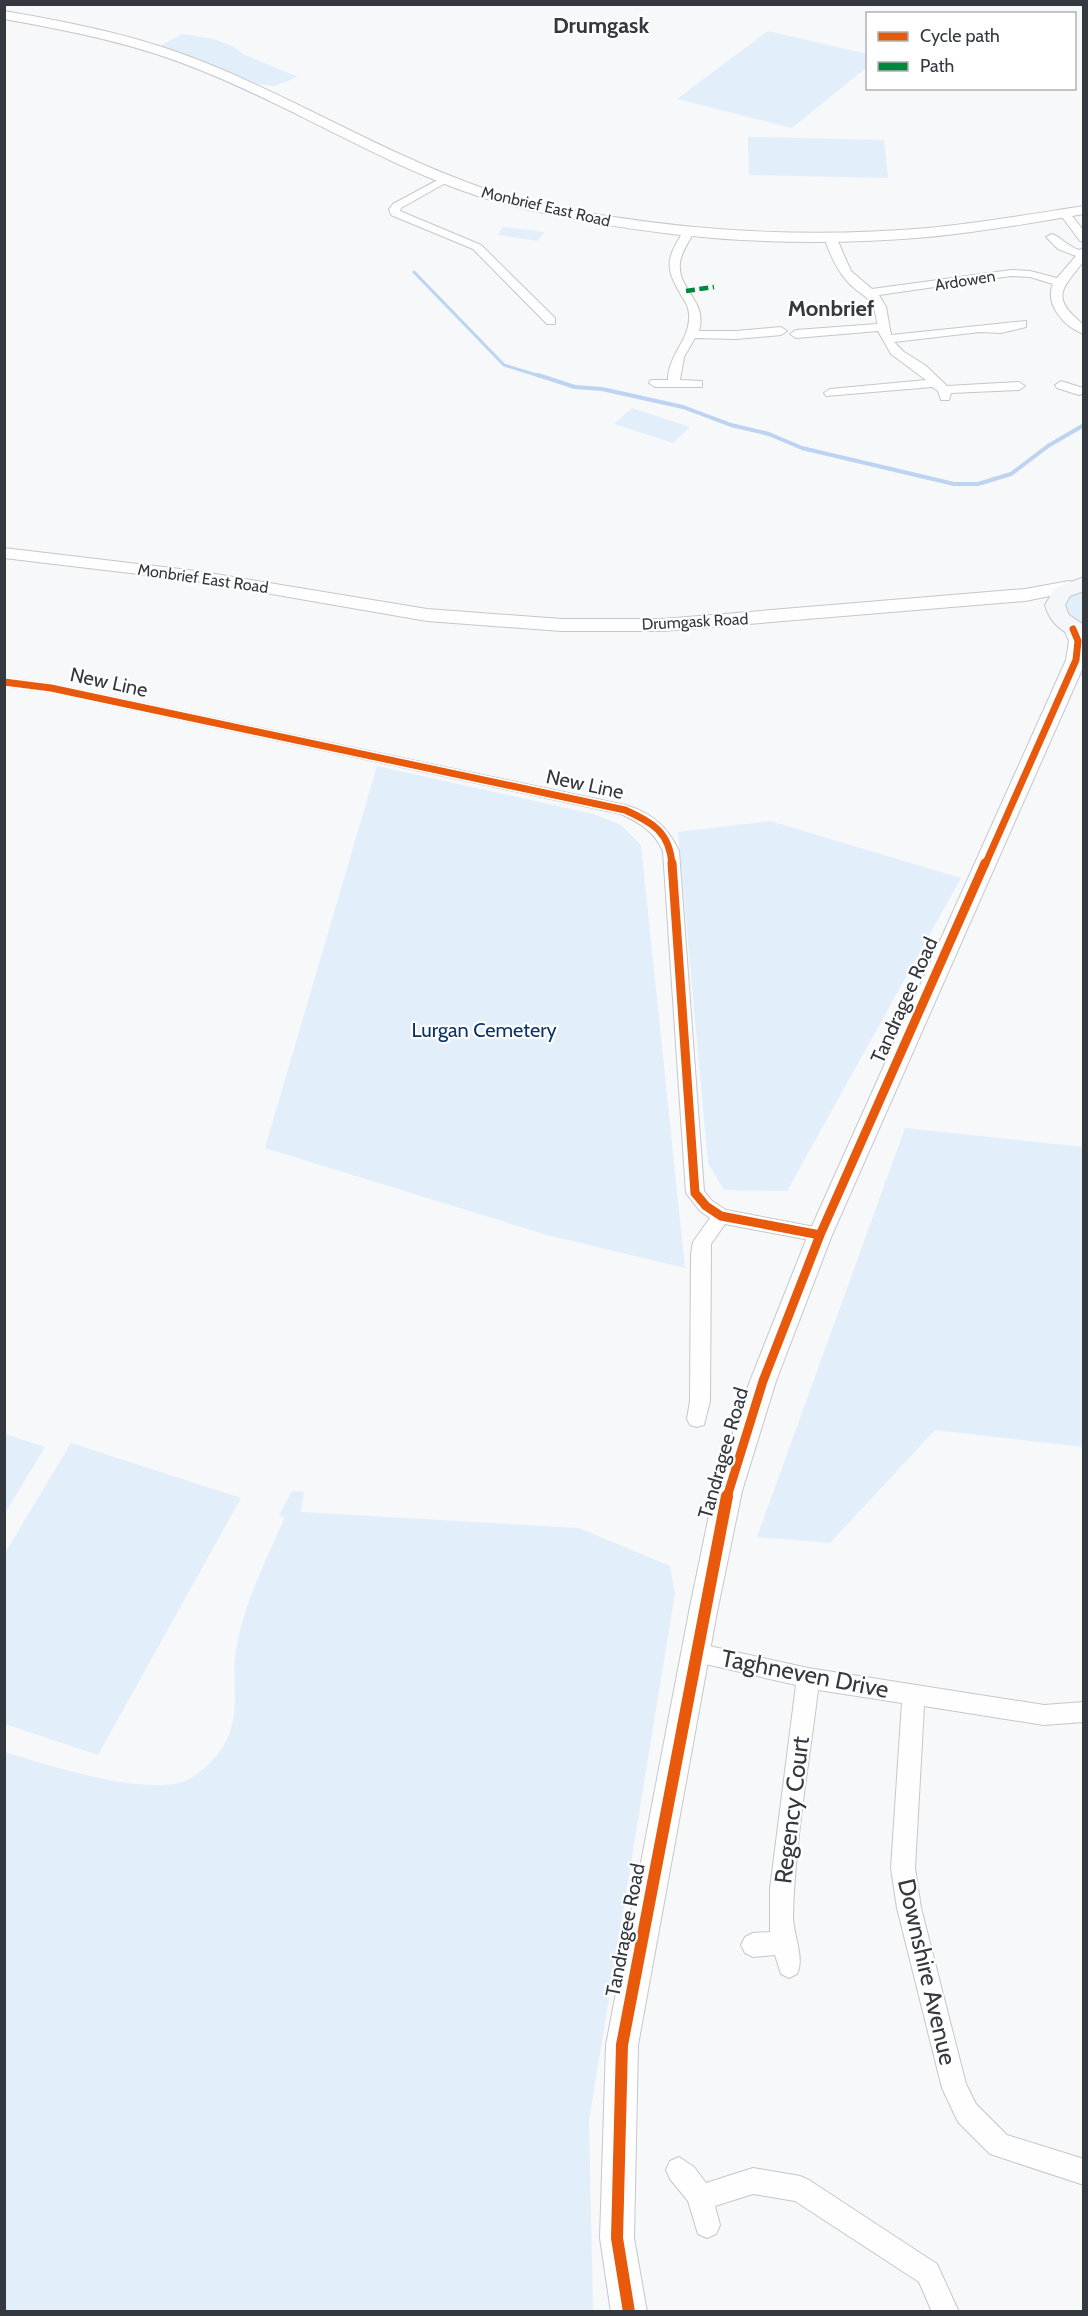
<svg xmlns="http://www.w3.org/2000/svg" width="1088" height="2316" font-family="Cabin,sans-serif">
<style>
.green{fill:#e3eefb}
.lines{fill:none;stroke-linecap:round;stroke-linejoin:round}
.stream-far1{stroke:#bcd3f1;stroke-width:3}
.stream{stroke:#bcd3f1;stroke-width:4}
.minor-casing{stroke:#c4c7cb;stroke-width:2}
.tertiary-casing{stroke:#c4c7cb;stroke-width:2}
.secondary-casing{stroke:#c4c7cb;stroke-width:2}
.minor{fill:#fefefe;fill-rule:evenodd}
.tertiary{fill:#fefefe;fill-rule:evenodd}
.secondary{fill:#f4f6f9;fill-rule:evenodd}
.quiet{stroke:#00873e;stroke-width:4.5;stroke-dasharray:9 4.5;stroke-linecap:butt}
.cycleway-far2-casing{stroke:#fff;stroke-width:10}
.cycleway-far1-casing{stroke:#fff;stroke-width:13}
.cycleway-casing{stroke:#fff;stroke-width:16}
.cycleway-far2{stroke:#e8590c;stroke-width:7}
.cycleway-far1{stroke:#e8590c;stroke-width:9}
.cycleway{stroke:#e8590c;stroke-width:12}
.labels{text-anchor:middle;stroke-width:4.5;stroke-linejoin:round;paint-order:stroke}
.far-street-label{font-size:16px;fill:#343940;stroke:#fff}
.street-label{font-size:20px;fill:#343940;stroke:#fff}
.park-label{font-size:20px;fill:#093467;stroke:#fff}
.far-district-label{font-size:22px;font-weight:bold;fill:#343940;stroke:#fff}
.near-street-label{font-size:24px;fill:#343940;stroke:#fff}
</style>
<rect width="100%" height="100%" fill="#f6f8fa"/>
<path class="green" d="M768,31L867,54V67L792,128L677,99Z
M182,34L214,39L234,47L243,54L298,77L274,86L258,84L160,46Z
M748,137L884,140L888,178L749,175Z
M503,227L544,232L538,241L498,235Z
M632,408L690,427L673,443L614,424Z
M1083,588V627L1066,614L1064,601L1067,596Z
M377,766L593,814L621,825L641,845L685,1268L547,1235L265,1148Z
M770,821L961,878L787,1191L724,1190L708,1163L678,832Z
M905,1128L1083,1147V1447L935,1430L830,1543L757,1537Z
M5,1434L45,1447L5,1513L4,1434Z
M71,1443L241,1498L98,1755L5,1724V1553Z
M292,1491L304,1492L301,1512L579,1528L670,1566L675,1593L589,2121L593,2311H5V1752C46,1765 141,1795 182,1782C200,1776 219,1756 227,1739C241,1710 231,1680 236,1650C244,1603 265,1561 285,1518L279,1515Z"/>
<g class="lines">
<path class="stream-far1" d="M414,272L504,365L543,377"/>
<path class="stream" d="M538,375L575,387L602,389L683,407L731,425L769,434L802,448L954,484H978L1011,474L1048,446L1084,425"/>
<defs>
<path id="minor" d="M445,176L449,177V181L401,208L400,211L481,245L555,318V324H547L473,249L391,215L389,209L393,204Z
M1064,210L1068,211L1084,231V242L1080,241L1059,213Z
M688,229L694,232C689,242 681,252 680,263C677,290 708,300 699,331H736L781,327L787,331L781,335L736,339L695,338L684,357L680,380L702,381V387H655L649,383L651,380H668C668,356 688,341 689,320C690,311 687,304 683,298C664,267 666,260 684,230Z
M830,234L836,237L851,271L872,289L1011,270L1030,271L1057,278L1076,256L1058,249L1046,237L1052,234C1061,237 1067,246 1079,250L1084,248V261C1062,289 1049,297 1084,325V334C1065,328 1044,304 1053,284L1030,277L1011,276L879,295L886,307L891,335L1026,321V327L1001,333L980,332L894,342L904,352L925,365L947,386L1019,382L1025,386L1019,390L951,393L949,400H941L938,391L932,387L826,396L824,393L830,389L926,380L891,354L878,331L796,338L790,334L796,330L877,324C875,294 862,299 846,280C835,267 829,252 824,237Z
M1061,381L1083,388L1084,393L1079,395L1057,388L1055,385Z
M4,678L51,684L625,805C651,812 668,827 679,851L704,1191L712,1201L726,1210L820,1228L827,1230L829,1235L827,1240L820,1242L725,1224L711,1244L710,1401L704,1425L697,1427L690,1425L687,1419L690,1401L691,1254L693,1242L710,1218L700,1211L686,1193L663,851C654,831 640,823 621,814L51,692L4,686Z
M696,1643L808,1668L1044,1705L1084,1702V1722L1044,1725L924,1706L915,1868L921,1908L966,2084L976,2104L1007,2135L1084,2159V2185L990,2154L958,2122L942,2088L897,1908L891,1868L902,1703L818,1690C809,1764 795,1840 793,1916C793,1935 805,1957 797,1974L789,1978L781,1974L775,1955L753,1957L745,1953L741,1945L745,1937L753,1933L770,1932V1889L796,1685L688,1660L685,1653L688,1646Z
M679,2157L694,2167L706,2183L753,2168L800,2176L809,2180L937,2264L959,2312H932L919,2282L795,2201L753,2194L715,2206L720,2225L716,2234L707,2238L698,2234L688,2201L670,2179L666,2170L670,2161Z"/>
<path id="tertiary" d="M4,11C74,23 145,37 211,65C301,102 385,153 477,186C521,202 568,210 614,217C717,233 824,237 928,228C980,223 1032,214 1084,206V214C1032,223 980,232 928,237C814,247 697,242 586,221C545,214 505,206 466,192C374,159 291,106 200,70C137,44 71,31 4,19Z
M4,548L197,571L427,609L562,619H663L1025,589L1069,581L1075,583L1078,587L1075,591L1025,601L663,631H562L427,621L197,581L4,558Z
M1073,623L1080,625L1084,632V665L832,1235L776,1381L742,1491L717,1612L638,2045L634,2238L647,2312H611L600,2238L606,2045L689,1612L714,1491L750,1381L808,1235L1066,660L1069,641L1064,629L1066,625Z"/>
<path id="secondary" d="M1084,577V591L1070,596L1065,605L1069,615L1084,625V639C1065,635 1050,624 1045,605L1055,588Z"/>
</defs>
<use href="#minor" class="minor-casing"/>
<use href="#tertiary" class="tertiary-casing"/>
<use href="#secondary" class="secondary-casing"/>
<use href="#minor" class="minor"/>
<use href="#tertiary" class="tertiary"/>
<use href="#secondary" class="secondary"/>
<path class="quiet" d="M686,291L714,287"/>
<defs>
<path id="cycleway-far2" d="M4,682L51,688L625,810C652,822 670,832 672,865
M985,865L1076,660L1078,641L1073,629"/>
<path id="cycleway-far1" d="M672,863L695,1193L706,1206L721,1216L820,1235
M727,1497L763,1381L820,1235L985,863"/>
<path id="cycleway" d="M629,2312L617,2238L622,2045L727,1496"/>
</defs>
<use href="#cycleway-far2" class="cycleway-far2-casing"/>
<use href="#cycleway-far1" class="cycleway-far1-casing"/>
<use href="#cycleway" class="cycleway-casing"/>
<use href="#cycleway-far2" class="cycleway-far2"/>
<use href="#cycleway-far1" class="cycleway-far1"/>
<use href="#cycleway" class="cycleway"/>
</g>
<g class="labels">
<g class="far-street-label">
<text transform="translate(546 206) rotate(13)" y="6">Monbrief East Road</text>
<text transform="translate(965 280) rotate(-9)" y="6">Ardowen</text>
<text transform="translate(203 578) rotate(8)" y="6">Monbrief East Road</text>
<text transform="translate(695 621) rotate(-3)" y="6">Drumgask Road</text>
</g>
<g class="street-label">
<text transform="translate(109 682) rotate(12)" y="7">New Line</text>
<text transform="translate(585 784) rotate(12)" y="7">New Line</text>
<text transform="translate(904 1000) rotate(-66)" y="7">Tandragee Road</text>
<text transform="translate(723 1453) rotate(-74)" y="7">Tandragee Road</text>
<text transform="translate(625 1930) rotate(-79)" y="7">Tandragee Road</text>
</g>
<g class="park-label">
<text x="484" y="1037">Lurgan Cemetery</text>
</g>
<g class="far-district-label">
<text x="601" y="33">Drumgask</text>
<text x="831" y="316">Monbrief</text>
</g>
<g class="near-street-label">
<text transform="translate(805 1674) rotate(11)" y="8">Taghneven Drive</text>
<text transform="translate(792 1810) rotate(-83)" y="8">Regency Court</text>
<text transform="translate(927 1972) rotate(77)" y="8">Downshire Avenue</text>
</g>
</g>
<rect width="1088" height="2316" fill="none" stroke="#343940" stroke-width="12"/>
<rect x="866" y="12" width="210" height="78" fill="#ffffff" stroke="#aeb0b3" stroke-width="1.5"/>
<rect x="878" y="32" width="30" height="9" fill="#e8590c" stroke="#aeb0b3" stroke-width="1.5"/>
<text x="920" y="42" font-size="18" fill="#343940">Cycle path</text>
<rect x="878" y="62" width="30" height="9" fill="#00873e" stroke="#aeb0b3" stroke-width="1.5"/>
<text x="920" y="72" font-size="18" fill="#343940">Path</text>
</svg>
